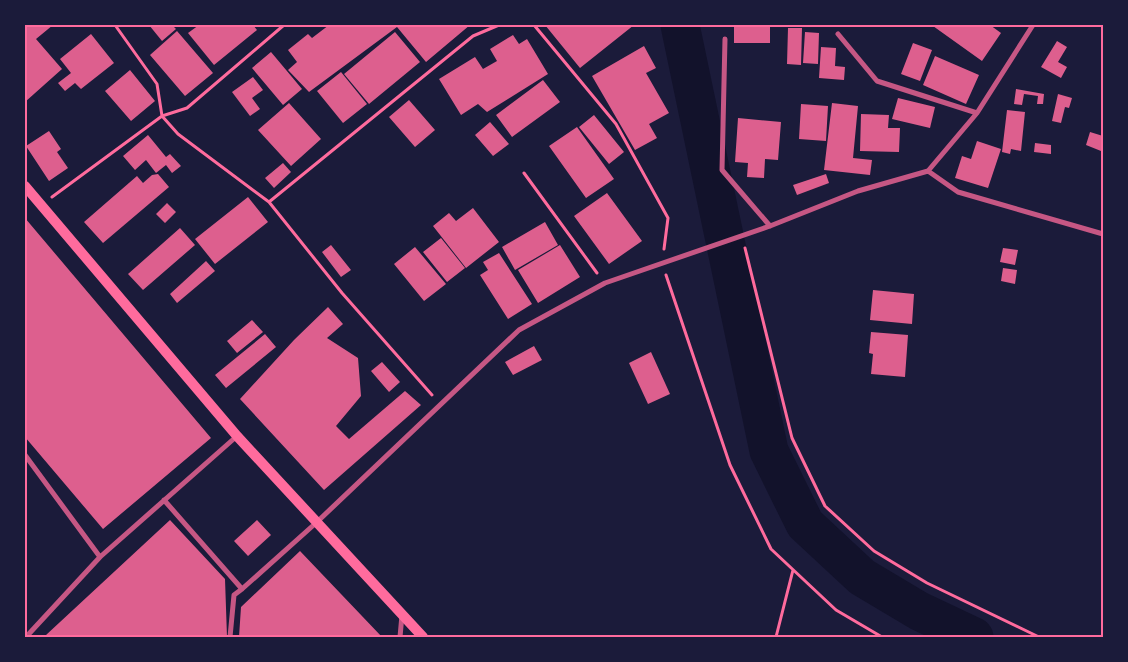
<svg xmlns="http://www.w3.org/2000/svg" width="1128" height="662" font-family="Arial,sans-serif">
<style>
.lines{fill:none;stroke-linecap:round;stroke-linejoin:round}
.river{stroke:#12122b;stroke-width:39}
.building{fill:#dd5f8e}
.path{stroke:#ff6b9d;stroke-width:3}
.minor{stroke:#c65784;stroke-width:5}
.secondary{stroke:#ff6b9d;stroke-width:10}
.neatline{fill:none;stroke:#ff6b9d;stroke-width:2}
</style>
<rect width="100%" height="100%" fill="#1b1b3a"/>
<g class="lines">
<path class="river" d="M680,25L769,451L805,524L862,577L919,611L974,637"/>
</g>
<path class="building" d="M25,25H53L36,39L62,69L25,102Z
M149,25H172L176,29L162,41Z
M199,25H253L257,30L214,65L188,33Z
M329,25H470L426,62L397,27L309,92L288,70L297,62L288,50L308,34L312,38Z
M545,25H634L580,68Z
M734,25H770V43H734Z
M934,25H990L1001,33L982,61L933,26Z
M788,28H802L801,65L787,64Z
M177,31L213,73L185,96L150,55Z
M395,32L420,62L369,104L344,74Z
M805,32L819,33L818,64L803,63Z
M91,34L114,63L81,89L75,83L65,91L58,83L71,73L60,59Z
M513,35L519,44L527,39L548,74L487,112L478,104L461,115L439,79L475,57L483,69L497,61L490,49Z
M1057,41L1067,47L1058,62L1067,67L1061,78L1041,67Z
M913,43L932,50L920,81L901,74Z
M644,46L656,68L646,73L669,113L649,124L657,138L635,150L592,76Z
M821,47L836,48L835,66L845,67L844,80L819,78Z
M271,52L302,89L283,105L252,68Z
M935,56L979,75L966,104L923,85Z
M130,70L155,101L131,121L105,91Z
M341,72L367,104L343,123L317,91Z
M253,77L263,90L252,98L260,109L250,116L232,92Z
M543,80L560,102L512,137L496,115Z
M1016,89L1044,94L1043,104H1037L1038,96L1024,94L1022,105L1014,104Z
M1058,94L1072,98L1069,108L1065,107L1061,123L1052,121Z
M898,98L935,107L930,128L892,119Z
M409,100L435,130L415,147L389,117Z
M289,103L321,139L291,166L258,130Z
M832,103L858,106L853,158L872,160L870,175L824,170Z
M801,104L828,106L826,141L799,139Z
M1007,110L1025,112L1021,151L1011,149L1010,154L1002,152Z
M861,114L889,115L888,128H900L899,152L860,151Z
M594,115L624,152L609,164L579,127Z
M738,118L781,122L778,160L765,159L764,178L747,177L748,163L735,162Z
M490,122L509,144L493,156L475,135Z
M577,127L614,179L586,198L549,146Z
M49,131L61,149L57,152L68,168L49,181L26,146Z
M1090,132L1103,136L1101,151L1086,145Z
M148,135L166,157L170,154L181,166L172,173L166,165L156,173L146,160L135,170L123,156Z
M977,141L1001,149L988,188L955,178L962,156L971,159Z
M1035,143L1051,145V154L1034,152Z
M283,163L291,172L274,188L265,178Z
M158,174L169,187L103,243L84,222L137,176L143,183L152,175Z
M826,174L829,183L797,195L793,185Z
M607,193L642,241L609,264L574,216Z
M248,197L268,222L215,264L195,239Z
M167,203L176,212L165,223L156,214Z
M473,208L499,242L466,268L433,226L449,213L456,221Z
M25,218L211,438L103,529L25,437Z
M545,222L558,245L515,270L502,247Z
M180,228L195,245L143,290L128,274Z
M441,238L465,268L447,282L423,252Z
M331,245L351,270L341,277L322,252Z
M560,245L580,277L538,303L518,270Z
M415,247L446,284L424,301L394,264Z
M1003,248L1018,250L1015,265L1000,262Z
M499,253L532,304L508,319L480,275L488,270L483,262Z
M206,261L215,271L177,303L170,294Z
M1003,268L1017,270L1015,284L1001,281Z
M873,290L914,294L912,324L870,320Z
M328,307L343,324L327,338L358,358L361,396L336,426L349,439L405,391L421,405L324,490L240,399L294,340Z
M252,320L263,332L237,353L227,341Z
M871,332L908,335L905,377L871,374L873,354L869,353Z
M265,334L276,347L226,388L215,375Z
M534,346L542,360L513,375L505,362Z
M651,352L670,394L648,404L629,363Z
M382,362L400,382L389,392L371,371Z
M170,520L225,579L227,637H46V635Z
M257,520L271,535L248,556L234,541Z
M300,551L382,637H239L241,607Z"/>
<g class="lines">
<path class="path" d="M284,25L187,108L162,116L178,134L269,202L342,293L432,395
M534,25L616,124L668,218L664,249
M524,173L597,273
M52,197L162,116L157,84L115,25
M269,202L473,36L499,25
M745,248L792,438L825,506L874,551L927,583L1039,637
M666,275L730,465L771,549L836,610L882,637
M776,637L793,570"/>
<path class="minor" d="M838,34L877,81L977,113
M725,39L722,170L770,226
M928,171L958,192L1103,234
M25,455L100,557
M164,500L242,589
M26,637L100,557L237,436
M230,637L234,595L242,589L317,522L519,330L605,283L770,226L858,191L928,171L977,113L1033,25
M400,637L402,615"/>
<path class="secondary" d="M25,186L237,436L423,637"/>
</g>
<rect width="1128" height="662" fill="none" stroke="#1b1b3a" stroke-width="52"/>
<rect x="26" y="26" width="1076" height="610" class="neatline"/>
</svg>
